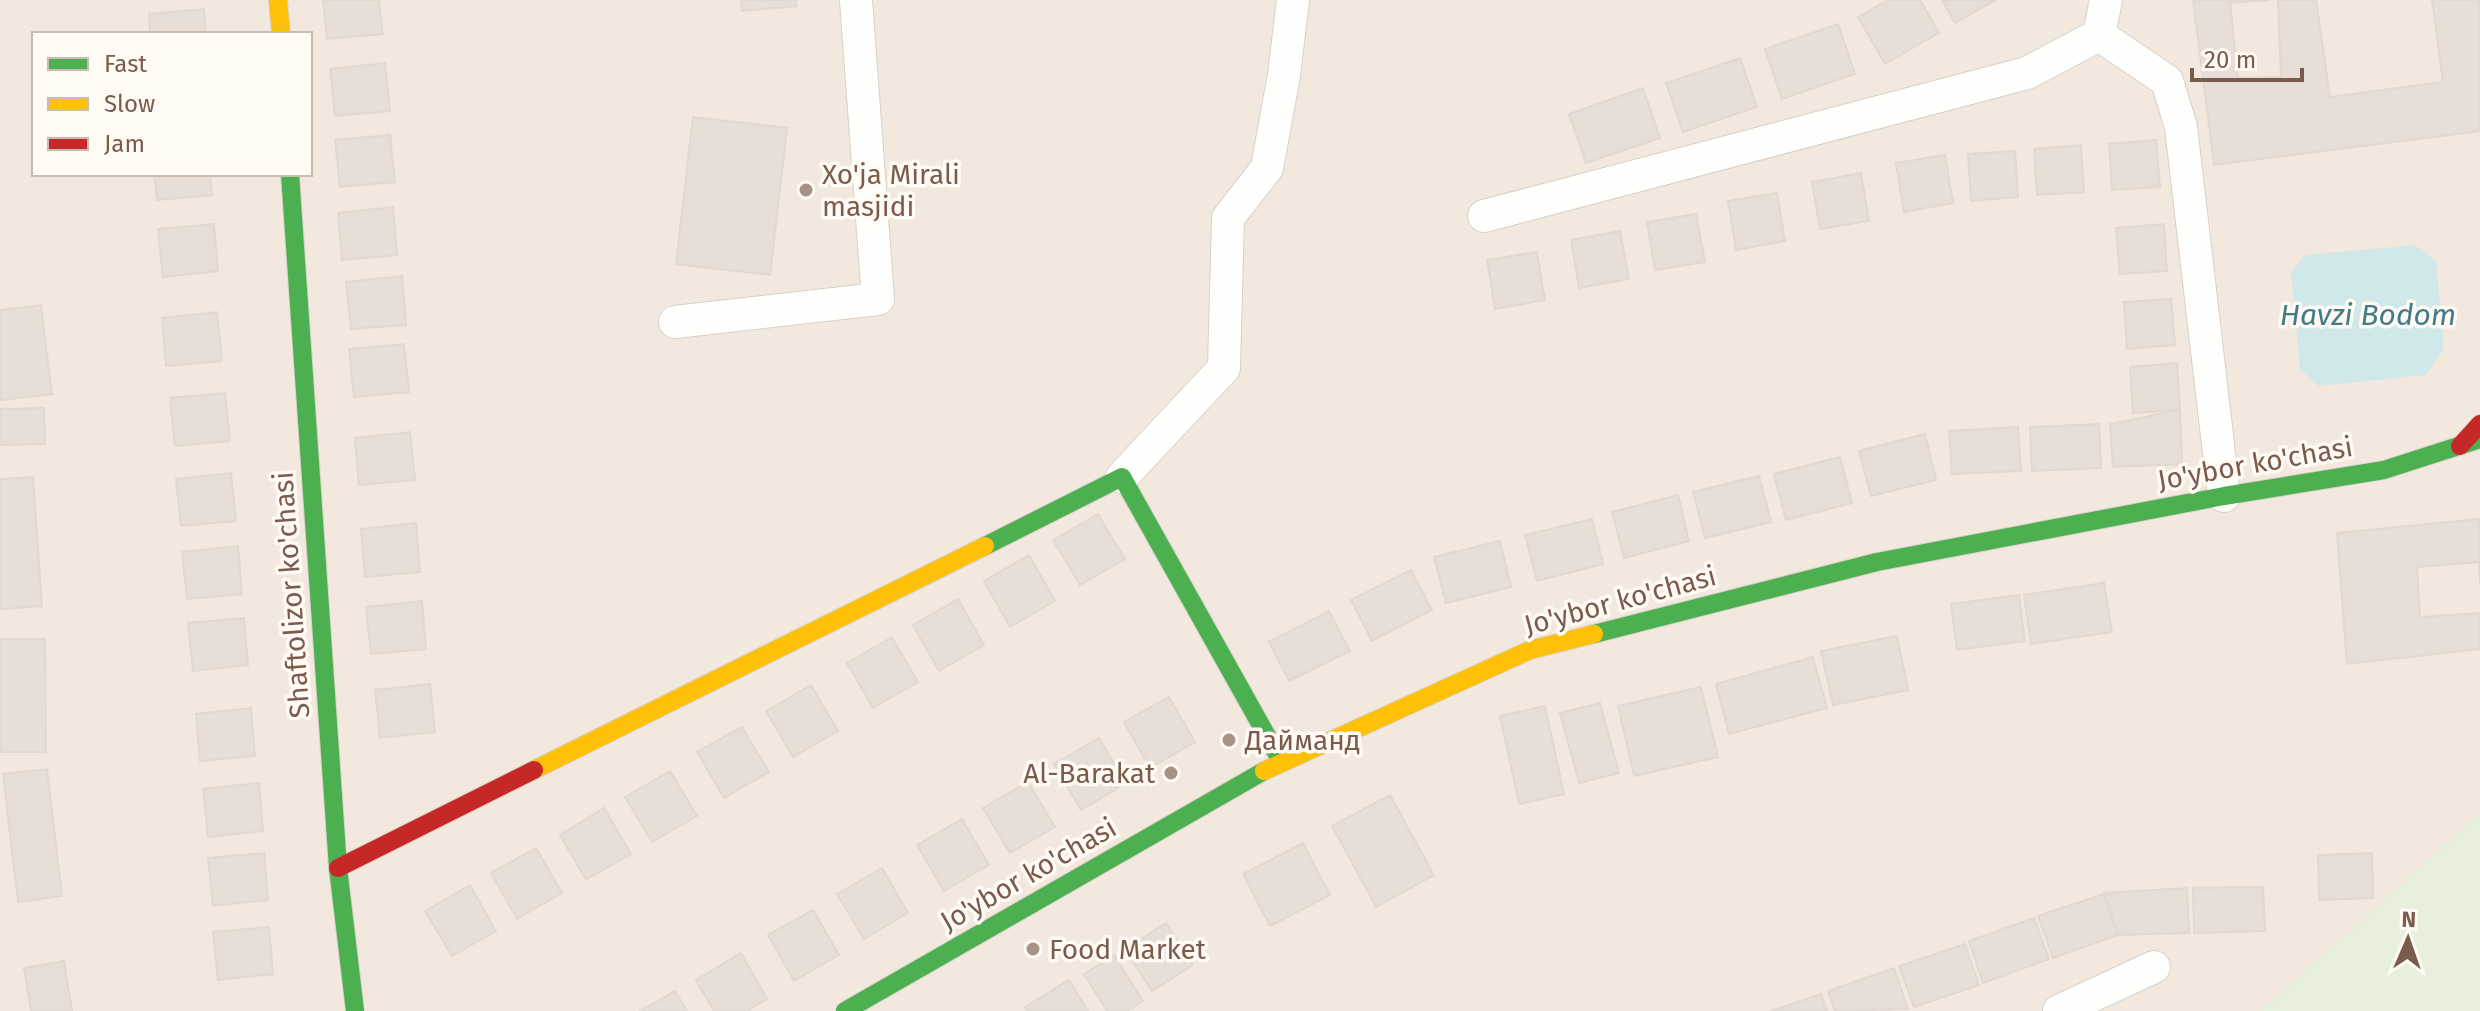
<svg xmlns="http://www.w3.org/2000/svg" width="2480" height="1011" font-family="'Fira Sans',sans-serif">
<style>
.residential{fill:#f2e8de;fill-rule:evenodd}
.green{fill:#e7f0db}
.water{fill:#d0e8ea}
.building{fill:#e6ded7;stroke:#e2d8d2;stroke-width:2}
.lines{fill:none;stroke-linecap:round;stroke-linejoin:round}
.street-casing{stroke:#d7d1cb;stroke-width:34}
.fast-casing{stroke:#d9d2cb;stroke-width:20}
.slow-casing{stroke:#d9d2cb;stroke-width:20}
.jam-casing{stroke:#d9d2cb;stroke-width:20}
.street{stroke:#fefefd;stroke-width:32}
.fast{stroke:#4caf50;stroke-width:18}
.slow{stroke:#ffc107;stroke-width:18}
.jam{stroke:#c62828;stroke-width:18}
.poi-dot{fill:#a69286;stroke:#fffaf3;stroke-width:3}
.labels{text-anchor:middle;stroke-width:7;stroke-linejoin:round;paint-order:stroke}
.poi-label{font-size:28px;fill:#7a5c4d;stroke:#fffaf3;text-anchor:start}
.street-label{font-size:28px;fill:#7a5c4d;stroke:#fffaf3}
.water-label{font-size:30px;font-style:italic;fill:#437c86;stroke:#fffaf3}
</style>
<rect width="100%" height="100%" fill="#f9f5f0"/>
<path class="residential" d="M0,0H2480V836L2317,1011H0ZM34,34H310V174H34Z"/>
<path class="green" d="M2480,813V1011H2261Z"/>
<path class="water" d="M2415,245L2436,261L2444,348L2426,375L2319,386L2300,369L2291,273L2305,255Z"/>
<path class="building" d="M323,0H379L383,34L327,39Z
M741,0H796L797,6L742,11Z
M1888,0H1920L1939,33L1885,64L1858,17Z
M1942,0H1996L1955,23Z
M2193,0H2270L2230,3L2238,78L2281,77L2278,0H2316L2330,97L2443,82L2432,0H2480V131L2214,165Z
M204,9L206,34H150L149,14Z
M1838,24L1855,74L1782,99L1765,49Z
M1740,58L1757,107L1683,132L1666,83Z
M385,63L390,111L335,116L330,69Z
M1643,88L1660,138L1586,163L1569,114Z
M693,117L787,128L770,275L676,264Z
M390,135L395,182L340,187L335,140Z
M2156,140L2160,187L2112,190L2109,144Z
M2081,145L2084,192L2037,195L2034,149Z
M2015,151L2018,197L1971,201L1968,154Z
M1945,155L1953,203L1904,212L1896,163Z
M1861,173L1869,221L1820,229L1812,182Z
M154,174H210L212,195L157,200Z
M1777,193L1785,241L1736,250L1728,201Z
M393,207L397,255L342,260L338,213Z
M1696,214L1705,262L1655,270L1647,222Z
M214,224L218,271L163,277L158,229Z
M2164,224L2167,271L2120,274L2116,228Z
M1620,231L1629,279L1579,288L1571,240Z
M1537,252L1545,300L1495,309L1487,260Z
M402,276L406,325L351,329L346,282Z
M2171,299L2175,345L2127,349L2124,302Z
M41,305L52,394L0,400V310Z
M217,312L222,361L166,366L162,318Z
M404,344L409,392L354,397L349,349Z
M2177,363L2180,410L2133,413L2130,367Z
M225,393L230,441L175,446L170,398Z
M44,408L45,444L0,445V409Z
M2180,410L2182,464L2113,467L2110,424Z
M2099,424L2101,468L2032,471L2030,427Z
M2018,427L2021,471L1952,474L1949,431Z
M410,432L415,480L359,485L355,438Z
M1925,434L1936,480L1871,496L1859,451Z
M1840,457L1852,503L1786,520L1774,474Z
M231,473L236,521L181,526L176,479Z
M1759,476L1771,522L1705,538L1693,492Z
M33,477L42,606L0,609V479Z
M1678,495L1689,541L1624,558L1612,512Z
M1098,514L1125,559L1080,585L1053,540Z
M1592,519L1603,564L1537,581L1525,535Z
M2480,519V584L2479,562L2417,567L2420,617L2480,613V649L2347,664L2337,533Z
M416,523L420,572L365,577L361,529Z
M1500,541L1511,587L1446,603L1434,557Z
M238,546L242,594L187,599L182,552Z
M1029,555L1055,601L1010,627L984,581Z
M1411,570L1432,610L1372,641L1351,600Z
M2104,583L2112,632L2031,644L2024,595Z
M2019,595L2025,641L1957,650L1951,604Z
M958,599L984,645L939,671L913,625Z
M422,601L426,649L371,654L366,607Z
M1329,611L1350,651L1289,681L1269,642Z
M244,618L248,665L193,671L188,623Z
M1897,636L1908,690L1833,705L1821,651Z
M892,637L918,682L873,708L847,663Z
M0,639H45L46,752H0Z
M1813,657L1827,708L1729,734L1716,684Z
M430,684L435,732L380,738L375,690Z
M811,685L838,731L793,757L766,711Z
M1701,687L1718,757L1634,776L1618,706Z
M1169,697L1195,742L1150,768L1124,722Z
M1600,703L1619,773L1579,783L1560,713Z
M1545,706L1564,794L1519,804L1500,716Z
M251,708L255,756L200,761L196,714Z
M742,727L769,772L724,798L697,752Z
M1099,738L1126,783L1081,810L1054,764Z
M47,769L62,896L18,902L3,774Z
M670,771L697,816L652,842L625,797Z
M1028,782L1055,827L1010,853L983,808Z
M259,783L263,831L208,837L203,789Z
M1390,795L1434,875L1376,907L1332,826Z
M604,808L631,854L586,880L560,835Z
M962,819L989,865L944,891L917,845Z
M1303,843L1330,895L1270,926L1243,874Z
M536,848L562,893L517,919L491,873Z
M264,853L268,900L213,906L208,858Z
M2372,853L2373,898L2319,900L2318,855Z
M882,868L908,913L864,939L837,894Z
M470,885L496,931L452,956L425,911Z
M2263,887L2265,931L2194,933L2193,888Z
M2187,888L2189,933L2118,935L2104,893Z
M2104,894L2118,935L2053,958L2038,916Z
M813,910L839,955L794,981L768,935Z
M2034,918L2049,959L1983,983L1969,941Z
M1166,923L1193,965L1152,991L1125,949Z
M269,927L273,974L218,980L213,932Z
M1965,944L1979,985L1914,1007L1899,966Z
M741,953L767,999L747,1011H714L696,980Z
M1114,955L1143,1001L1127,1011H1107L1084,974Z
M64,961L72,1011H31L24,968Z
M1894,968L1908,1009L1835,1011L1828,991Z
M1069,980L1088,1011H1028L1025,1007Z
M675,991L687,1011H640Z
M1821,994L1827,1011H1771Z"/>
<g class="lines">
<defs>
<path id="street" d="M2099,35L2167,81L2181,127L2224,496
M1484,216L2027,73L2099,35L2106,0
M675,322L878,299L856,0
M1122,477L1224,368L1228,218L1267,168L1284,75L1293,0
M2059,1011L2154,967"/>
<path id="fast" d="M290,174L338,868L355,1011
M985,546L1122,477L1281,761
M1594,634L1877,562L2224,496L2384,470L2480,439
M845,1011L1264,771"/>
<path id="slow" d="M278,0L281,34
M534,770L985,546
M1264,771L1530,650L1594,634"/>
<path id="jam" d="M2460,446L2480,424
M338,868L534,770"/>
</defs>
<use href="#street" class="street-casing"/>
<use href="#fast" class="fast-casing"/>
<use href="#slow" class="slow-casing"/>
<use href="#jam" class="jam-casing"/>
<use href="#street" class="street"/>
<use href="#fast" class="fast"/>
<use href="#slow" class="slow"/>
<use href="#jam" class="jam"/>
</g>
<g class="poi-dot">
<circle cx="806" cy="190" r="8"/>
<circle cx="1229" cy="740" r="8"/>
<circle cx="1171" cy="773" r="8"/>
<circle cx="1033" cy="949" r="8"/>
</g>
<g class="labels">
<g class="poi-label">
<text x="822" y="184">Xo'ja Mirali<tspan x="822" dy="32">masjidi</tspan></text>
<text x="1245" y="750">Дайманд</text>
<text x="1155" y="783" text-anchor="end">Al-Barakat</text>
<text x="1049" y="959">Food Market</text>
</g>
<g class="street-label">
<text transform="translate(2255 463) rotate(-10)" y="10">Jo'ybor ko'chasi</text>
<text transform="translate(291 595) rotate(-94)" y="10">Shaftolizor ko'chasi</text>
<text transform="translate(1620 600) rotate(-15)" y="10">Jo'ybor ko'chasi</text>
<text transform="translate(1028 874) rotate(-30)" y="10">Jo'ybor ko'chasi</text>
</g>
<g class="water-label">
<text x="2368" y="325">Havzi Bodom</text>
</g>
</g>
<rect x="32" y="32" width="280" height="144" fill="#fffaf3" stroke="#cabbb1" stroke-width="2"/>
<rect x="48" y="58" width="40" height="12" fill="#4caf50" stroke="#cabbb1" stroke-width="2"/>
<text x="104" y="72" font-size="24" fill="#7a5c4d">Fast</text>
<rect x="48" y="98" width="40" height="12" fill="#ffc107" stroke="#cabbb1" stroke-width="2"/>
<text x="104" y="112" font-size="24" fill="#7a5c4d">Slow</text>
<rect x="48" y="138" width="40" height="12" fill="#c62828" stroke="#cabbb1" stroke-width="2"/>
<text x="104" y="152" font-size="24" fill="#7a5c4d">Jam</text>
<g transform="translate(2408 939) rotate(2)" stroke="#fffaf3" stroke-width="6" paint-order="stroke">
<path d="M0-6L14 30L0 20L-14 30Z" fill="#7a5c4d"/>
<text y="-12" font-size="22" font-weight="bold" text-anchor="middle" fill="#7a5c4d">N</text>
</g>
<path d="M2192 68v12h110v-12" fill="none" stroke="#7a5c4d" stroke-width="4"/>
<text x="2204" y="68" font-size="24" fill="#7a5c4d" stroke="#fffaf3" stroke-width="6" paint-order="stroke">20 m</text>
</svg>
